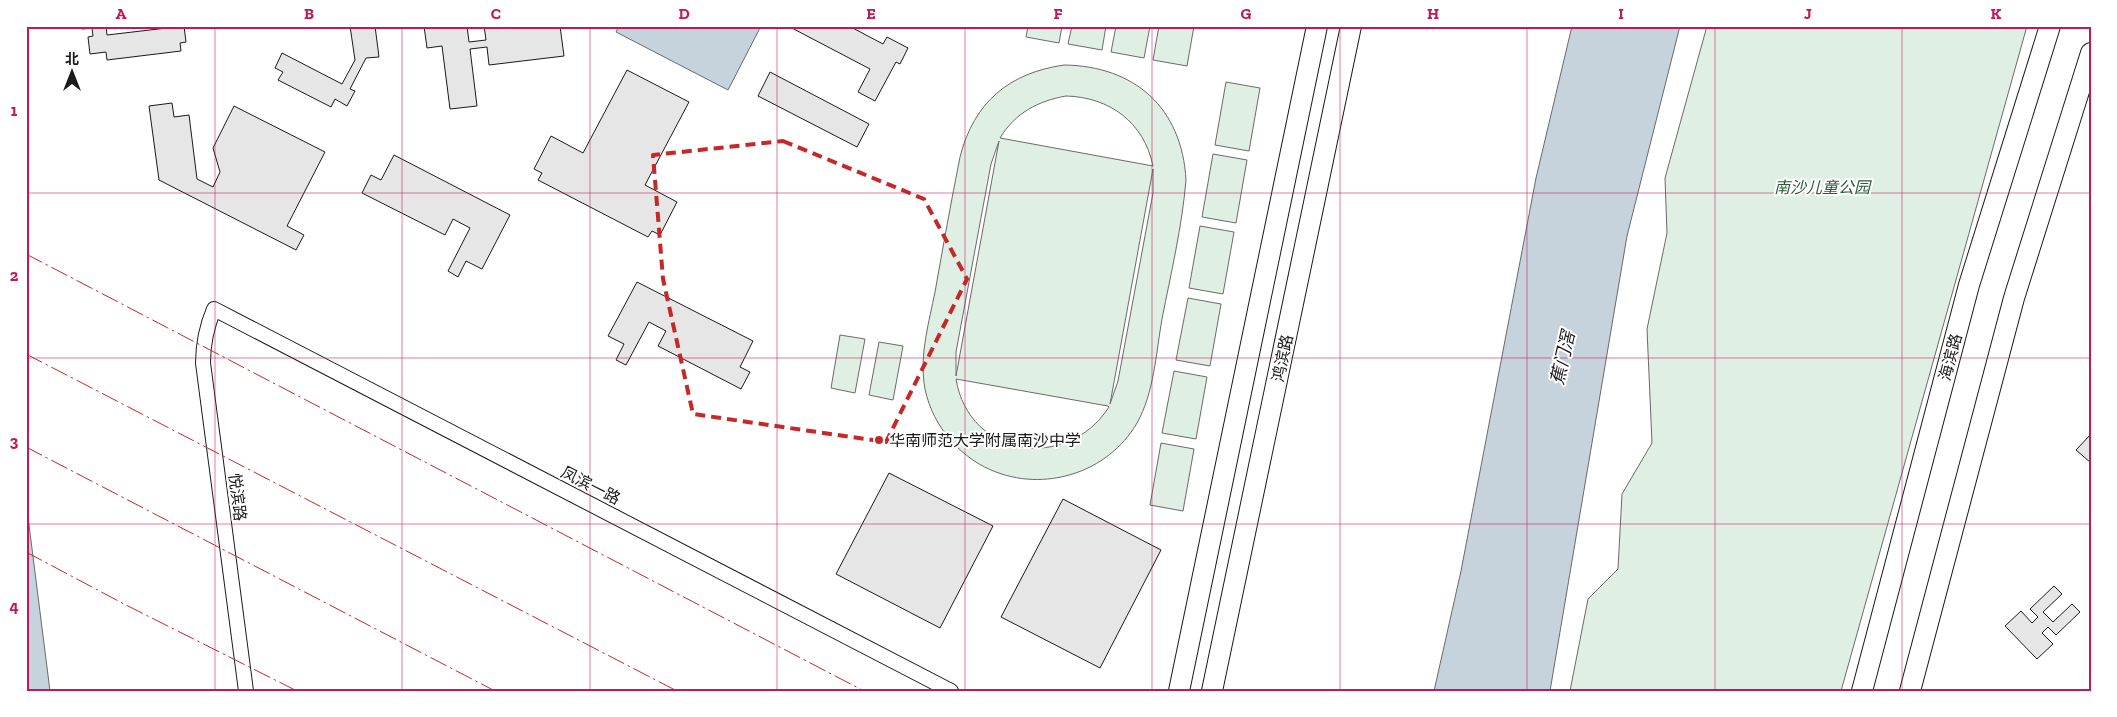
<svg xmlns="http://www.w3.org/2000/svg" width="2117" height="717" font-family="'Zilla Slab','Noto Sans SC',serif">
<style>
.green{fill:#e0efe3;stroke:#6a6a6a;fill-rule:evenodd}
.water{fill:#c6d2dc;stroke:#6a6a6a}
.building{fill:#e6e6e6;stroke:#1a1a1a}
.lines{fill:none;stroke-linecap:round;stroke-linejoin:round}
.street-casing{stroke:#1a1a1a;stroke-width:16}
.secondary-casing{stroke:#1a1a1a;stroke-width:22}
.street{stroke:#fff;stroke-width:14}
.secondary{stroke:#fff;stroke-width:20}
.power{stroke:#c62828;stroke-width:1;stroke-dasharray:18 4 2.5 4;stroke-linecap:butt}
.marked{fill:none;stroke:#c62828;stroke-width:4;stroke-dasharray:10 6;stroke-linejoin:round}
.grid{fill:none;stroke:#c2185b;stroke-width:1;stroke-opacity:0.55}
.poi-dot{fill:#c62828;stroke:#fff;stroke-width:2}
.labels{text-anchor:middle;stroke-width:4;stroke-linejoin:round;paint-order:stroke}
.park-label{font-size:16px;font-style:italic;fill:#2b5a34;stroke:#fff}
.street-label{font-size:16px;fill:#1a1a1a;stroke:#fff}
.poi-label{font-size:16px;fill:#1a1a1a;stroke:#fff;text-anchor:start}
.water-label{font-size:18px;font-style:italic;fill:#1a1a1a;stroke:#fff}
.neatline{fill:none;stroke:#c2185b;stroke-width:2}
.grid-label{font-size:16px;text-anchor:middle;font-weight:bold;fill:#c2185b}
</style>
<rect width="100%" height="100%" fill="#fff"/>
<path class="green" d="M1028,26H1062L1059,43L1026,37Z
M1072,26H1106L1102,50L1068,44Z
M1116,26H1150L1144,58L1111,52Z
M1159,26H1194L1187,66L1153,60Z
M1707,26H2027L1841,691H1570L1588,599L1618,569L1622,494L1652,443L1647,329L1667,233L1665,178Z
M1064,65C1135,66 1182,108 1186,180C1182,227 1171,273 1162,319C1156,353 1154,393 1137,423C1108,473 1044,493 991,470C956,455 929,420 924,383C920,353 929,322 935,292C943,247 951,202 960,157C974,102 1009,73 1064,65ZM1066,96C1109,97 1144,122 1153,166L1000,138C1015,113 1038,101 1066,96ZM999,141L956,376V352L991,164ZM1153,169V193L1118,381L1110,404ZM956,379L1108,406L1109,407C1067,472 969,458 956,379Z
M1226,82L1260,88L1249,151L1215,145Z
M1213,154L1247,160L1236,223L1202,217Z
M1200,226L1234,232L1223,294L1189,288Z
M1188,298L1221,304L1210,366L1176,360Z
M840,335L865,339L855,393L831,388Z
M879,342L903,346L893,400L869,395Z
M1174,371L1207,377L1196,439L1162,433Z
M1161,443L1194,449L1183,511L1150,505Z"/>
<path class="water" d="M619,26H761L728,90L616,32Z
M1572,26H1680L1627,236L1550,691H1434L1461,571L1536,178Z
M26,501L50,691H26Z"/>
<path class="building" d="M81,26H106L107,35L184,26L186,42L180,43L181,51L107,60L106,52L90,54L88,37L93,36L92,28L82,29Z
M350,26H375L379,57L366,58L350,89L355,91L347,106L335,99L331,107L278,80L283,72L275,68L282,53L342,84L355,60Z
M424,26H467L469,42L486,40L484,26H560L564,56L489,65L487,47L470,49L477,106L450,109L442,46L427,48Z
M788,26H849L883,44L887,37L908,48L900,64L896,62L875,101L858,92L870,69Z
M627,70L689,102L645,185L677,202L660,235L652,231L648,237L538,180L542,173L534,169L551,136L583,153Z
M770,72L869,124L857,147L758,96Z
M172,103L174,117L189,115L197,179L213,187L220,172L213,148L234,106L325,152L287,226L304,235L296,250L159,180L149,106Z
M394,155L510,215L482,269L466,261L458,277L448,271L470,228L453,219L445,235L362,193L371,175L381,180Z
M637,282L753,341L740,367L750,372L741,389L658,346L666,331L649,322L626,365L616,360L624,344L608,336Z
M2091,434V463L2076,450Z
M889,473L993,526L940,628L836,574Z
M1063,499L1161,550L1100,668L1001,617Z
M2054,586L2062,594L2043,612L2053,622L2072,604L2080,612L2056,635L2048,627L2042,633L2053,644L2037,659L2005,626L2021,611L2032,623L2038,617L2030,609Z"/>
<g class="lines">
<defs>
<path id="street" d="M246,691L203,363C203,343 206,328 214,309L951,691"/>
<path id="secondary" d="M1179,691L1317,26
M1212,691L1351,26
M1862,691L1969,285L2050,26
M1910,691L2014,298L2091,53"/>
</defs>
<use href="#street" class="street-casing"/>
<use href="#secondary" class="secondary-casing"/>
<use href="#street" class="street"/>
<use href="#secondary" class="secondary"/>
<path class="power" d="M26,254L864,691
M26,354L677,691
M26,447L495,691
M26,552L124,604L297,691"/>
</g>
<path class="marked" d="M783,141L924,199L967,279L886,442L693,414L663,279L653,155Z"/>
<path class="grid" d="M215,26V691M402,26V691M590,26V691M777,26V691M965,26V691M1152,26V691M1340,26V691M1527,26V691M1715,26V691M1902,26V691M26,193H2091M26,358H2091M26,524H2091"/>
<circle class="poi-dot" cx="879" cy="440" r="5"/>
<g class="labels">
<g class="park-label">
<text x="1822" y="193">南沙儿童公园</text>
</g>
<g class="street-label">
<text transform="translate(1950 357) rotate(-75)" y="6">海滨路</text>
<text transform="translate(1282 358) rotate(-78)" y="6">鸿滨路</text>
<text transform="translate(591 485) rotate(27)" y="6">凤滨一路</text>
<text transform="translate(238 497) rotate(83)" y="6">悦滨路</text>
</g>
<g class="poi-label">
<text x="889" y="446">华南师范大学附属南沙中学</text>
</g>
<g class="water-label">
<text transform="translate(1563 358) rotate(-77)" y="6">蕉门滘</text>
</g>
</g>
<rect width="2117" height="717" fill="none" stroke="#ffffff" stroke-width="55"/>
<g transform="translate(72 72)" stroke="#ffffff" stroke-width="4" paint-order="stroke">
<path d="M0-4L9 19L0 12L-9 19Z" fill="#1a1a1a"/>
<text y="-8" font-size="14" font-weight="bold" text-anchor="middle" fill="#1a1a1a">北</text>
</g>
<rect x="28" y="28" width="2062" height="662" class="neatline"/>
<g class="grid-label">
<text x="121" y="19">A</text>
<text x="309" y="19">B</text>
<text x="496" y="19">C</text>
<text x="684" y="19">D</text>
<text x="871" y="19">E</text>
<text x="1058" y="19">F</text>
<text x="1246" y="19">G</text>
<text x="1433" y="19">H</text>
<text x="1621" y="19">I</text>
<text x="1808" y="19">J</text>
<text x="1996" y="19">K</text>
<text x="14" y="116">1</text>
<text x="14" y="281">2</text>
<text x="14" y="447">3</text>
<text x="14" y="612">4</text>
</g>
</svg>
